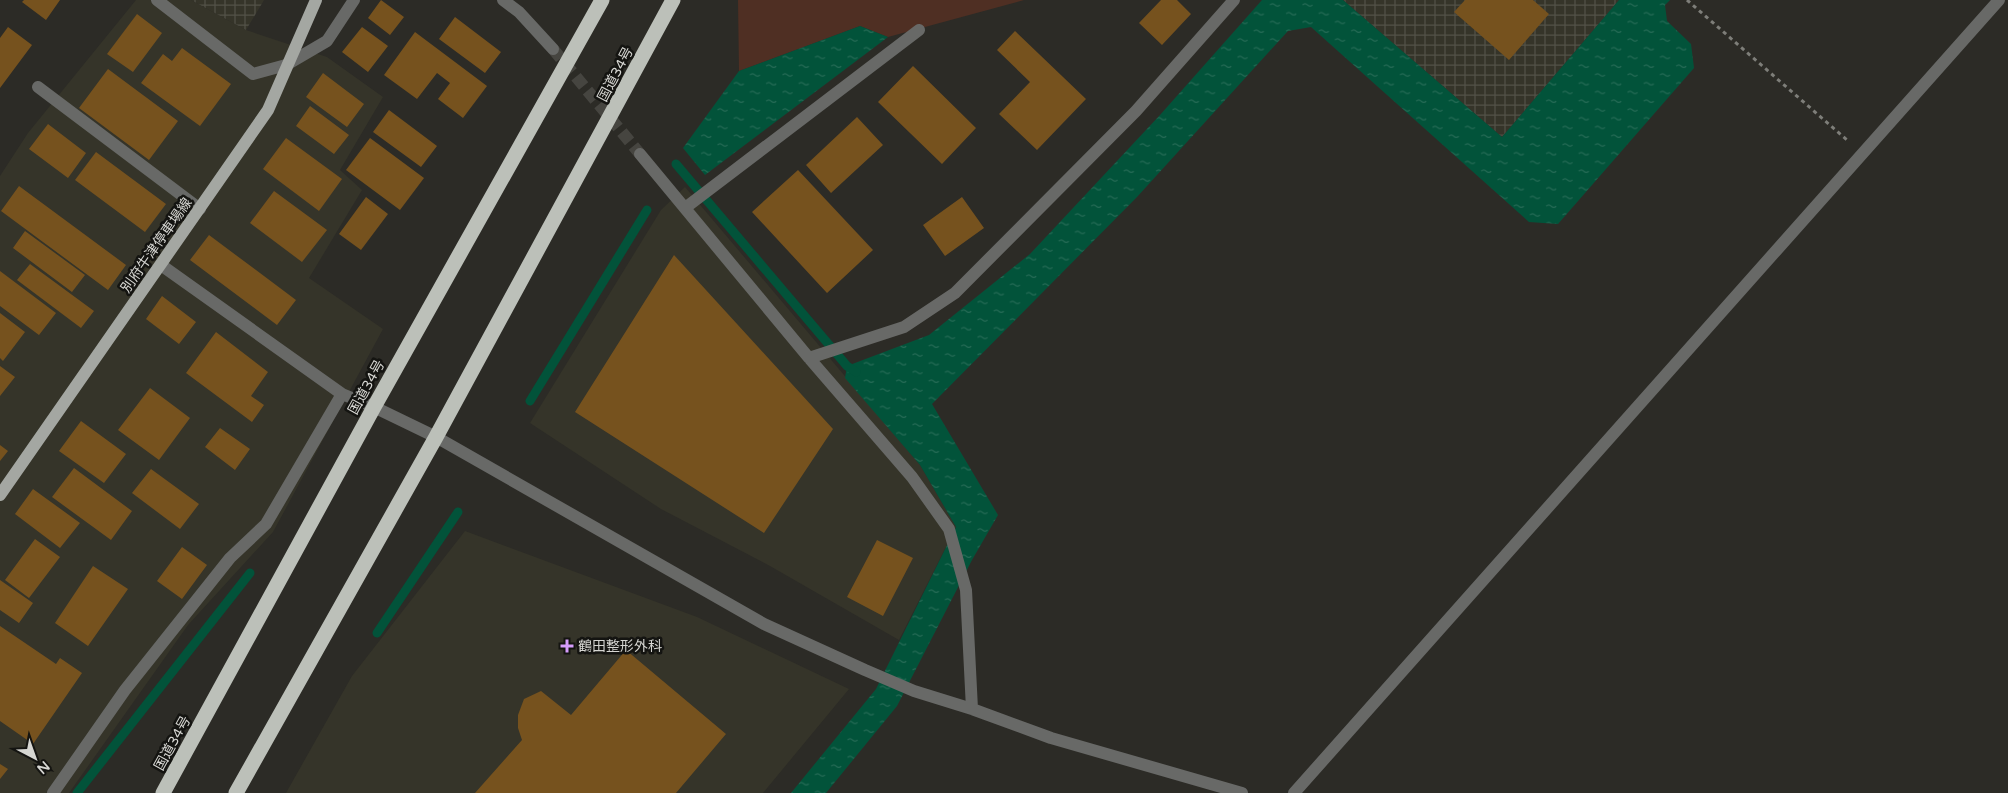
<svg xmlns="http://www.w3.org/2000/svg" width="2008" height="793" font-family="'Varela Round','Noto Sans JP',sans-serif">
<style>
.built{fill:#353429}
.industrial{fill:url(#industrial-grid)}
.grass{fill:#4f2f23}
.water{fill:url(#water-ripples)}
.lines{fill:none;stroke-linecap:round;stroke-linejoin:round}
.stream{stroke:#02533a;stroke-width:9}
.building{fill:#76521e}
.minor-tunnel{stroke:#464540;stroke-width:12;stroke-dasharray:12 6;stroke-linecap:butt}
.path{stroke:#7e7e79;stroke-width:3;stroke-dasharray:4 4;stroke-linecap:butt}
.minor{stroke:#686967;stroke-width:12}
.major{stroke:#a4a7a2;stroke-width:12}
.highway{stroke:#bcc0b9;stroke-width:15}
.poi-dot{fill:#d59cfb;stroke:#141411;stroke-width:2}
.labels{text-anchor:middle;stroke-width:5;stroke-linejoin:round;paint-order:stroke}
.street-label{font-size:14px;fill:#d6d6d2;stroke:#141411}
.poi-label{font-size:14px;fill:#d6d6d2;stroke:#141411;text-anchor:start}
</style>
<defs>
<pattern id="industrial-grid" width="8" height="8" patternUnits="userSpaceOnUse" patternTransform="scale(1.25)"><rect width="8" height="8" fill="#353429"/><path d="M0 4h8M4 0v8" fill="none" stroke="#525147"/></pattern>
<pattern id="water-ripples" width="26" height="14" patternUnits="userSpaceOnUse" patternTransform="scale(1.25)"><rect width="26" height="14" fill="#02533a"/><path d="M2 4q2-2 4 0t4 0M15 11q2-2 4 0t4 0" fill="none" stroke="#266b56"/></pattern>
</defs>
<rect width="100%" height="100%" fill="#2c2b26"/>
<path class="built" d="M136,0H191L246,30L327,57L383,97L340,170L362,190L309,278L383,329L273,532L188,625L69,793H0V176L28,133Z
M685,187L920,465L956,527L899,640L770,566L661,509L530,423L661,210Z
M465,531L697,617L849,689L763,793H286L352,676Z"/>
<path class="industrial" d="M191,0H264L246,30Z
M1343,0H1619L1502,137Z"/>
<path class="grass" d="M738,0H1024L888,37L860,26L739,71Z"/>
<path class="water" d="M1262,0H1343L1502,137L1619,0H1670L1665,5L1667,21L1691,44L1694,68L1558,224L1529,222L1311,27L1288,31L1137,197L932,404L998,515L972,560L897,706L826,793H791L876,689L956,527L920,465L845,378L847,366L929,335L1030,254L1160,115Z
M860,26L888,37L705,175L683,148L739,71Z"/>
<g class="lines">
<path class="stream" d="M676,164L847,366L856,372
M530,401L647,210
M377,633L458,512
M77,793L250,573"/>
</g>
<path class="building" d="M24,0H60L46,20L22,2Z
M381,0L404,17L390,35L368,18Z
M1161,0H1177L1191,14L1162,45L1139,23Z
M1465,0H1533L1549,14L1509,60L1454,12Z
M137,14L162,33L133,72L107,54Z
M455,17L501,52L485,73L439,39Z
M8,27L32,45L0,88V38Z
M362,27L388,46L368,72L342,52Z
M1015,31L1086,99L1037,150L999,114L1030,82L997,50Z
M415,32L487,86L463,118L438,99L450,83L437,73L417,99L384,75Z
M182,48L231,84L200,126L141,83L163,54L172,61Z
M913,66L976,128L942,164L878,102Z
M108,69L178,121L149,160L79,108Z
M323,73L364,104L347,127L306,97Z
M310,106L349,135L334,154L296,126Z
M389,110L437,146L421,167L373,132Z
M857,117L883,145L831,193L806,165Z
M48,124L86,153L68,178L29,149Z
M286,138L342,179L319,211L263,169Z
M370,138L424,178L400,210L346,170Z
M96,152L166,204L145,232L75,180Z
M798,170L873,250L827,293L752,212Z
M19,186L126,265L108,290L1,211Z
M274,191L327,230L302,262L250,223Z
M366,197L388,214L361,250L339,234Z
M962,197L984,228L945,256L923,225Z
M25,231L85,275L72,292L13,248Z
M209,235L296,300L277,325L190,260Z
M674,255L833,429L764,533L575,412Z
M30,264L94,311L81,328L17,280Z
M0,271L56,313L39,335L0,306Z
M162,296L196,322L179,344L146,319Z
M0,313L25,332L3,361L0,358Z
M216,332L268,372L251,396L264,405L252,422L186,373Z
M0,366L15,377L0,396Z
M150,388L190,418L159,460L118,430Z
M81,421L126,454L104,483L59,451Z
M220,428L250,449L235,470L205,447Z
M0,445L8,451L0,461Z
M74,468L132,511L111,540L52,497Z
M151,469L199,504L180,529L132,493Z
M33,489L80,523L60,548L15,514Z
M35,539L60,557L29,598L5,580Z
M877,540L913,558L883,616L847,597Z
M182,547L207,565L182,599L157,581Z
M93,566L128,589L88,646L55,623Z
M0,580L33,603L19,623L0,610Z
M0,626L56,664L60,658L82,673L33,744L0,721Z
M626,650L726,734L676,793H475L522,740L518,728V715L524,699L541,691L571,715Z
M0,764L8,769L0,779Z"/>
<g class="lines">
<path class="minor-tunnel" d="M553,49L640,154"/>
<path class="path" d="M1687,0L1847,140"/>
<path class="minor" d="M157,0L253,74L286,65L327,41L354,0
M503,0L519,12L553,49
M38,87L200,209
M640,154L809,358L912,477L949,529L966,590L972,709
M685,208L919,30
M161,265L342,394L374,407L436,437L764,624L865,670L914,691L972,709L1051,738L1242,793
M809,358L904,327L955,293L1136,111L1234,0
M53,793L125,690L230,558L266,524L342,394
M1294,793L1999,0"/>
<path class="major" d="M0,495L268,110L316,0"/>
<path class="highway" d="M163,793L374,407L602,0
M236,793L436,437L673,0"/>
</g>
<path class="poi-dot" d="M564.5 638.5h5v5h5v5h-5v5h-5v-5h-5v-5h5z"/>
<g class="labels">
<g class="street-label">
<text transform="translate(615 74) rotate(-62)" y="5">国道34号</text>
<text transform="translate(156 245) rotate(-55)" y="5">別府牛津停車場線</text>
<text transform="translate(366 387) rotate(-61)" y="5">国道34号</text>
<text transform="translate(172 743) rotate(-61)" y="5">国道34号</text>
</g>
<g class="poi-label">
<text x="578" y="651">鶴田整形外科</text>
</g>
</g>
<g transform="translate(35 758) rotate(139)" stroke="#141411" stroke-width="4" paint-order="stroke">
<path d="M0-4L9 19L0 12L-9 19Z" fill="#d6d6d2"/>
<text y="-8" font-size="14" font-weight="bold" text-anchor="middle" fill="#d6d6d2">N</text>
</g>
</svg>
